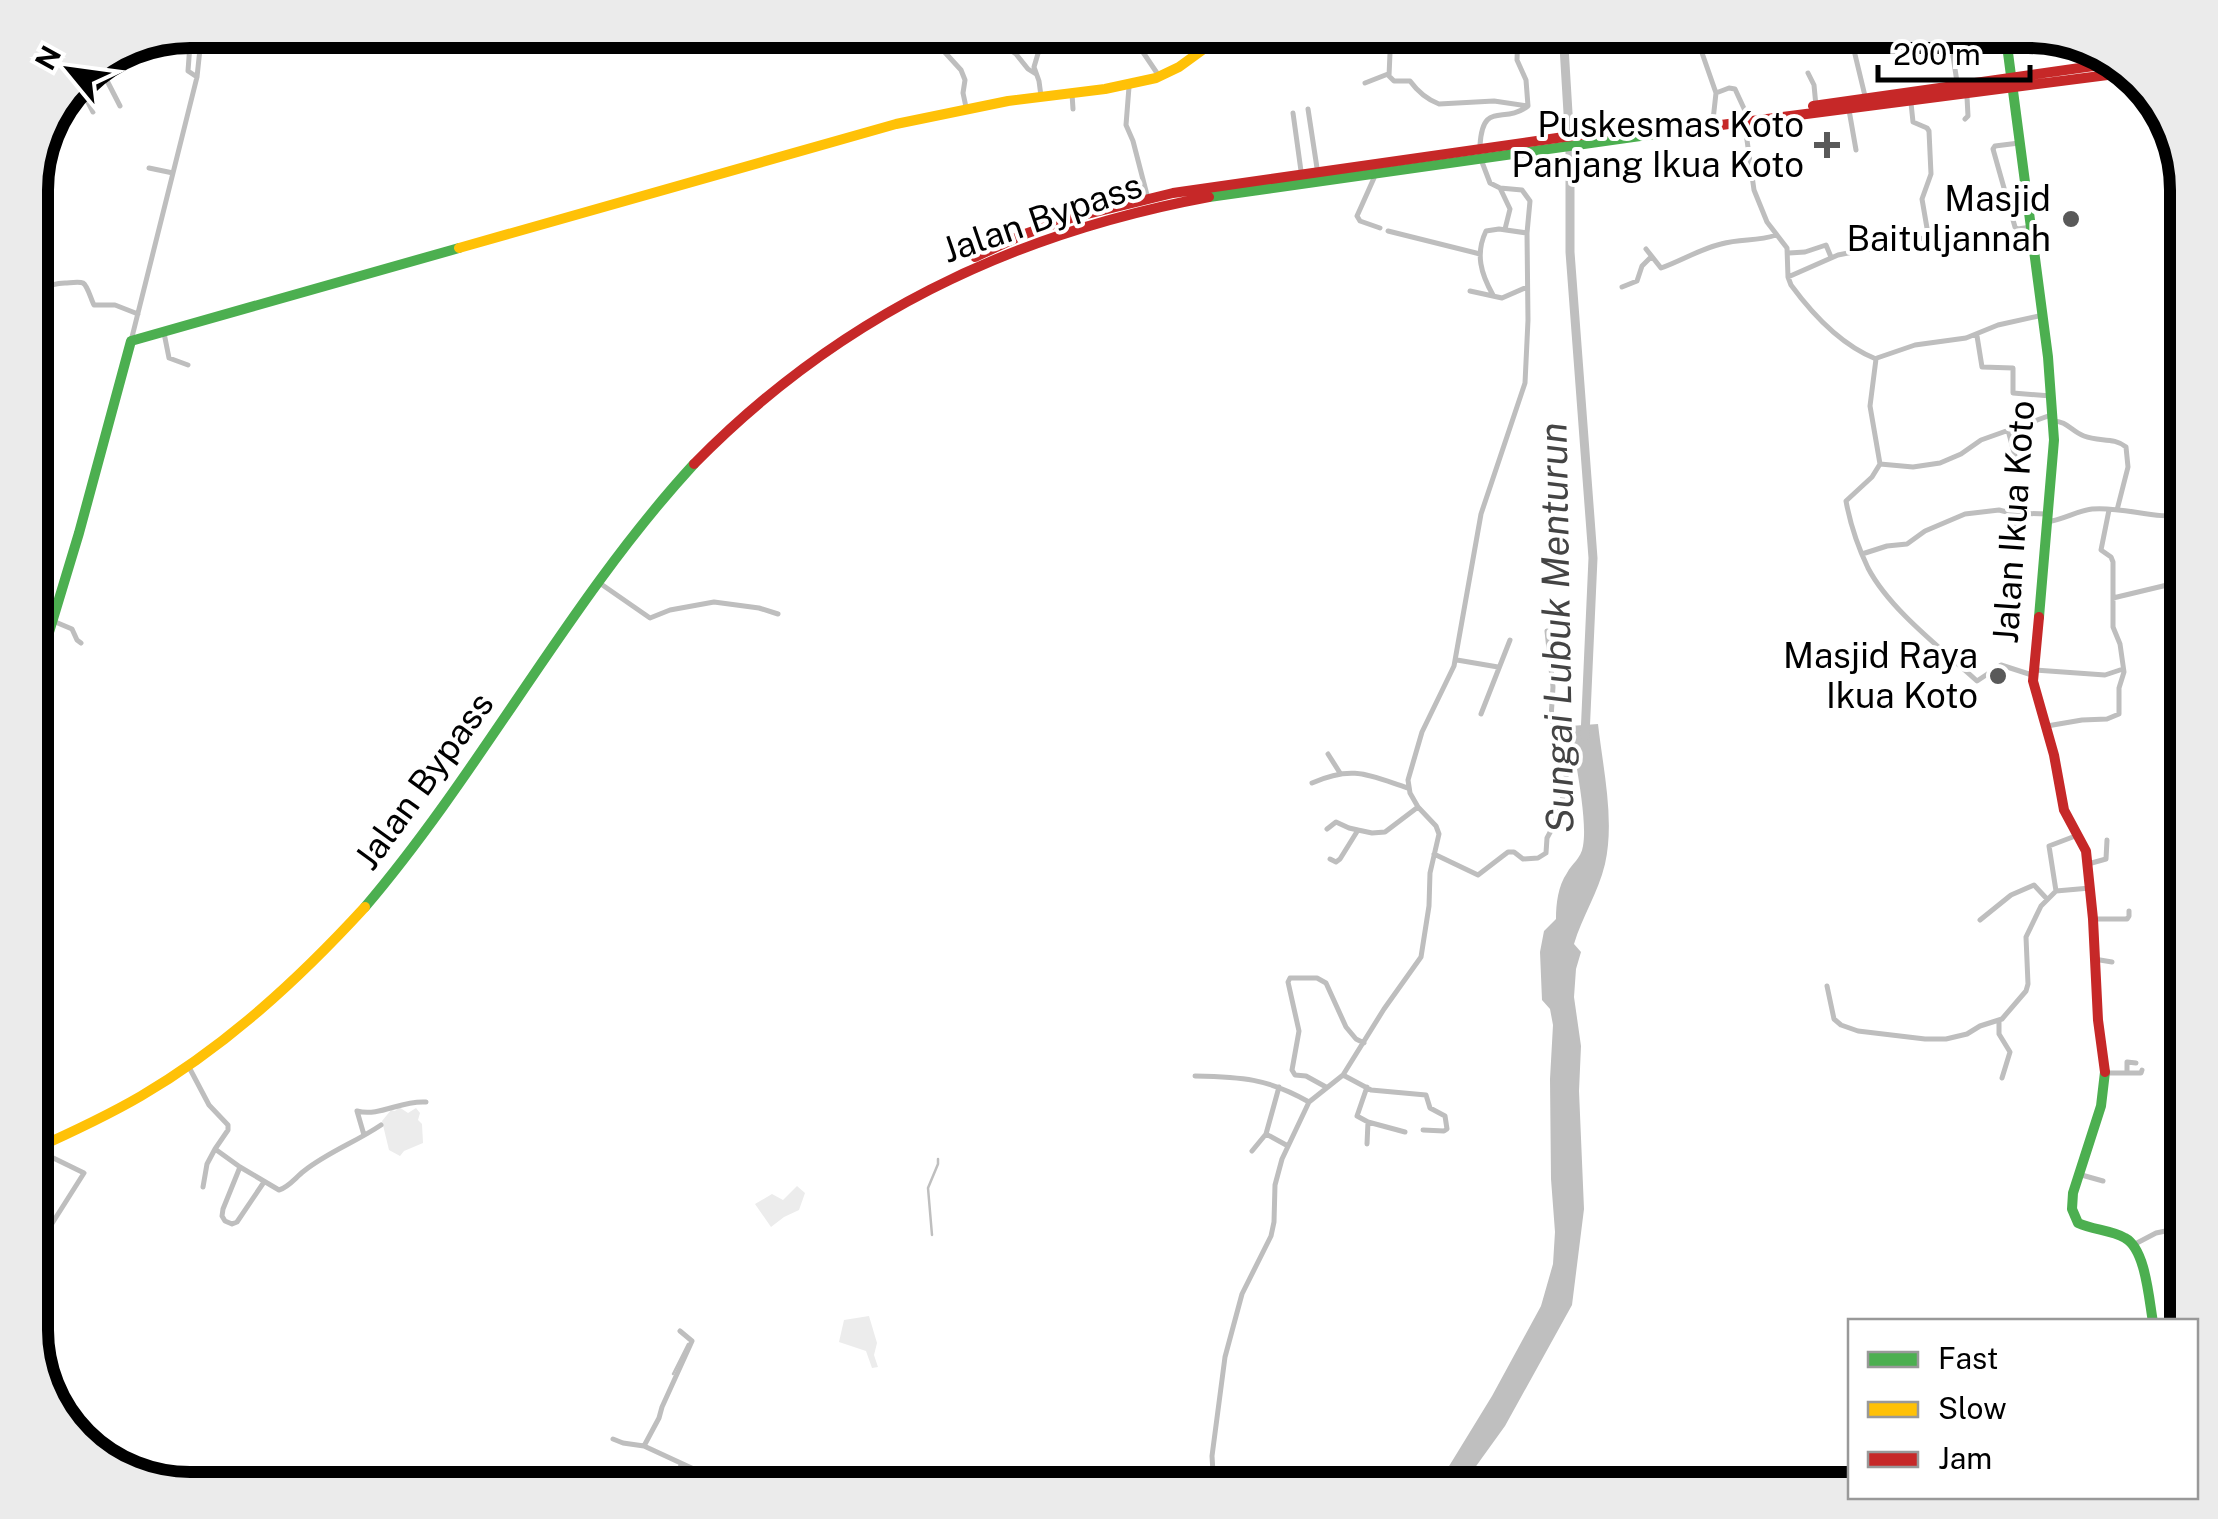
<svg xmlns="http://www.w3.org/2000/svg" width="2218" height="1519" font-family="'Public Sans',sans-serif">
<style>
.green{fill:#ececec}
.water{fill:#bfbfbf}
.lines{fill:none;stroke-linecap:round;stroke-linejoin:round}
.stream{stroke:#bfbfbf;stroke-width:2.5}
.river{stroke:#bfbfbf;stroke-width:9}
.street{stroke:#bebebe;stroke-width:5}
.fast{stroke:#4caf50;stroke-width:10}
.slow{stroke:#ffc107;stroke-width:10}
.jam{stroke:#c62828;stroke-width:10}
.poi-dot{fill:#595959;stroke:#fff;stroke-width:4}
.labels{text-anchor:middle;stroke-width:8;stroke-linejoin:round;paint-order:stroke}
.poi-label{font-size:35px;fill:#000;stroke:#fff;text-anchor:end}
.street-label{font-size:35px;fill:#000;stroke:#fff}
.water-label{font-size:38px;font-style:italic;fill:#444;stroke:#fff}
.rim{fill:none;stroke:#000;stroke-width:12}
</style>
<rect width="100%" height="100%" fill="#fff"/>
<path class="green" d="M399,1107L408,1113L416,1108L420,1113L418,1120L422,1124L423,1143L404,1151L400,1156L389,1150L382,1121L391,1110L395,1111Z
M797,1186L805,1193L799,1210L784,1217L771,1227L755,1204L772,1194L783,1200Z
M869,1316L877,1343L874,1355L878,1367L872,1368L866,1351L839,1342L844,1320Z"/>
<path class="water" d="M1598,724C1603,769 1615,820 1605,864C1598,893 1582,917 1574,944L1581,952L1576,969L1574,997L1581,1046L1579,1091L1584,1209L1572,1305L1505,1426L1474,1469L1464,1489H1435L1492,1396L1541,1306L1553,1264L1555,1232L1551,1179L1550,1079L1553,1025L1550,1009L1542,1000L1540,952L1544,931L1556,919C1556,904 1558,886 1567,873C1572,863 1581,859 1583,846C1588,819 1574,756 1570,726Z"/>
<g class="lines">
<path class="stream" d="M932,1235L928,1188L938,1164V1159
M673,1374L688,1344"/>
<path class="river" d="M1563,30L1570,146V252L1593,558L1585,736"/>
<path class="street" d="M931,30L940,47L961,70L965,80L963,93L966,107
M994,30L991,37L1016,54L1028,69L1036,74
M1128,30L1159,76
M1386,30L1390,53L1389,76L1394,81H1410C1418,92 1426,99 1439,104L1494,101L1528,106
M1694,30L1716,93L1713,120
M1853,30L1852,42L1865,96
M1953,56L1957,82
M100,67L120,106
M1808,73L1814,85L1816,106
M197,77L188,71L190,44H201
M76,79L93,112
M1365,83L1388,74
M1129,87L1126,125L1133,141L1147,195
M1716,93L1729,88L1735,89L1747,115
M1072,94L1073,109
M1041,96L1039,81L1034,67L1045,30
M1308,109L1317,168
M1849,110L1856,150
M1293,113L1301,171
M1965,119L1968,116L1967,97
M1745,126L1754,190L1767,222L1787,248L1788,277L1791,285C1813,315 1841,345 1876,359L1870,406L1880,464L1872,477L1846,501C1850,523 1858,547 1868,568C1890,610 1942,649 1977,681L2001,665L2032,675
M2019,143L1995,146L1993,149L2015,227L2018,229L2031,227
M1480,145C1483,100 1503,125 1528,106L1526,80L1517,60L1518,30
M149,168L173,173
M1374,178L1357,216L1360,221L1380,228
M1500,188L1510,209L1505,229
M1388,231L1480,254
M1646,249L1661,268C1681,261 1700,249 1721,244C1742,238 1756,242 1776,235
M1789,253L1805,252L1826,245L1831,257
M1788,277L1838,255L1924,238L1928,234L1922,199L1931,174L1929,131L1927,128L1913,122L1911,103
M1622,287L1637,281L1642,266L1651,257
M1470,291L1502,298L1527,287
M1493,295C1481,274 1475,254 1486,231L1499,229L1527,233
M30,303C41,288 47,284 65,283C69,283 79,281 83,283C88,286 91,300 94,305H115L138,314
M164,333L169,358L188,365
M1977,336L1982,367L2013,368V393L2051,396
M131,341L197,77L202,30
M1877,358L1915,345L1966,338L1998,325L2043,315
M2053,421C2067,421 2071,431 2084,436C2099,442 2114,437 2126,447L2128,467L2117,510
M2008,430L2015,456
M1880,464L1913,467L1940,463L1961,454L1981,440L2051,415
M2016,513V531
M2170,517L2171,533
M2046,522C2063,520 2076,511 2092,509C2125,506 2156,521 2188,514
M1862,554L1887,546L1907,544L1925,531L1965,514L1999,510L2011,513L2047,514
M601,584L650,618L670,610L714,602L759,608L778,614
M2113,598L2188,580
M53,621L72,629L77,640L81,643
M30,652L42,656
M1457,660L1498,667
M2035,670L2105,675L2123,669
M1481,714L1510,640
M2047,726L2082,720L2107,719L2119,714V688L2124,672L2120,644L2113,627V562L2111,557L2101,550L2109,510
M1328,754L1340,773
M1312,783C1353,765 1368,775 1408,788
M1327,829L1336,822L1349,828L1358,830
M1434,854L1478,875L1508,852H1514L1523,859L1538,858L1546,853L1547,838L1554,825L1567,784L1562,743L1551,718L1553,687L1547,631
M1330,859L1336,862L1340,859L1358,830L1372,833L1385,832L1418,807
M2088,864L2106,859L2107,840
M2056,891L2049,846L2078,835
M2093,919H2127L2129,916V911
M1980,920L2011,895L2034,885L2047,899
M2094,959L2112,962
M1827,986L1834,1019L1841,1025L1858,1031L1925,1039H1946L1967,1034L1980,1026L2002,1019L2026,991L2028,984L2026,937L2041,906L2056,891L2090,888
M1999,1021V1034L2010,1052L2002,1078
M190,1069L209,1105L228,1125V1130L215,1149L240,1167L279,1190C289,1187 295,1178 304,1171C328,1152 356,1142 381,1125
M2105,1073H2141L2142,1070
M2127,1073V1062L2136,1063
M1343,1075L1371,1090L1426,1095L1430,1108L1445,1116L1447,1129L1444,1131L1423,1130
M1195,1076C1241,1077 1267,1078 1309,1102
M1279,1087L1266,1134L1288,1146
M1326,1087L1306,1076L1295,1075L1292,1070L1299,1031L1288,982L1290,978H1317L1326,983L1346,1027L1356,1039L1364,1043
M1367,1087L1357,1116L1368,1122L1405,1132
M364,1135L357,1111C380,1117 401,1100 426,1102
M1367,1144L1368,1122
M1252,1151L1266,1134
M240,1167L223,1209L222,1216L225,1221L232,1224L237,1222L264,1182
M2078,1174L2103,1181
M203,1187L207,1164L215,1149
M2135,1244L2156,1233L2180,1228
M30,1249L46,1233L84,1173L39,1151
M613,1439L623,1443L644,1446L737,1489
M644,1446L659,1418L662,1407L692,1341L680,1331
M669,1489L674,1486L681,1465
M1214,1489L1212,1456L1225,1357L1242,1294L1271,1236L1274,1222L1275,1185L1282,1159L1309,1102L1343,1075L1384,1009L1421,957L1429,906L1430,873L1439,834L1436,826L1418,807L1410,793L1408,780L1422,732L1454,666L1481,514L1525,383L1528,320L1527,233L1530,201L1522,190L1500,188L1490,183L1482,162"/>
<path class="fast" d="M2005,30L2048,357L2054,440L2039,617
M1209,197L1690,129
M30,695L79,533L131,341L459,248
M365,907C484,767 569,600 694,464
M2105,1072L2101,1106L2073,1193L2072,1209L2078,1223C2093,1230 2111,1230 2125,1238C2146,1249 2149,1301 2153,1322"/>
<path class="slow" d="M459,248L896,124L1008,101L1105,89L1156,78L1179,67L1201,51L1219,30
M30,1151C68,1134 105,1117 141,1096C226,1046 298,980 365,907"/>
<path class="jam" d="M1813,106L2122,62
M1690,129L2131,72
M975,257L1022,235L1071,218L1173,193L1564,137L1675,124
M694,464C837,318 1009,234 1209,197
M2039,617L2033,681L2054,755L2064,810L2086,851L2093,919L2098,1020L2105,1072"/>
</g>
<g class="poi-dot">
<path d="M1822 130h10v10h10v10h-10v10h-10v-10h-10v-10h10z"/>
<circle cx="2071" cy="219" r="10"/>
<circle cx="1998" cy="676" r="10"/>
</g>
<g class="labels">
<g class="poi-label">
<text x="1804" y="137">Puskesmas Koto<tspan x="1804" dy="40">Panjang Ikua Koto</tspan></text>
<text x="2051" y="211">Masjid<tspan x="2051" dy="40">Baituljannah</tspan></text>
<text x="1978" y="668">Masjid Raya<tspan x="1978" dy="40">Ikua Koto</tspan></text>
</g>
<g class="street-label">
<text transform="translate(1042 218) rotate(-19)" y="12">Jalan Bypass</text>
<text transform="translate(2014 522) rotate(-86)" y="12">Jalan Ikua Koto</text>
<text transform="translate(424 781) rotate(-54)" y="12">Jalan Bypass</text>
</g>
<g class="water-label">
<text transform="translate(1557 628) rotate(-91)" y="13">Sungai Lubuk Menturun</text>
</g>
</g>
<path d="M0 0H2218V1519H0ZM190 48H2028A142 142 0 0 1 2170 190V1330A142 142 0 0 1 2028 1472H190A142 142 0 0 1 48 1330V190A142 142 0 0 1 190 48Z" fill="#ebebeb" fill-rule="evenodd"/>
<path class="rim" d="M190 48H2028A142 142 0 0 1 2170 190V1330A142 142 0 0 1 2028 1472H190A142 142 0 0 1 48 1330V190A142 142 0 0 1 190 48Z"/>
<rect x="1848" y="1319" width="350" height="180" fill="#ffffff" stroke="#999999" stroke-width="2.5"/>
<rect x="1868" y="1352" width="50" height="15" fill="#4caf50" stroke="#999999" stroke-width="2.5"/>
<text x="1938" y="1369" font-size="30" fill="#000000">Fast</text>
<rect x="1868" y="1402" width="50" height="15" fill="#ffc107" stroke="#999999" stroke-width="2.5"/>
<text x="1938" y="1419" font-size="30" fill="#000000">Slow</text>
<rect x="1868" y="1452" width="50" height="15" fill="#c62828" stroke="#999999" stroke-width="2.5"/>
<text x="1938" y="1469" font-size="30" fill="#000000">Jam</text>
<g transform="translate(70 70) rotate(299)" stroke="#ffffff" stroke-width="8" paint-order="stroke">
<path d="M0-8L18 38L0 25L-18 38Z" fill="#000000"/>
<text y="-15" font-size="28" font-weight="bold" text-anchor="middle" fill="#000000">N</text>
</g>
<path d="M1878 65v15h152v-15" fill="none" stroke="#000000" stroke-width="5"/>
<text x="1893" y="65" font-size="30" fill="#000000" stroke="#ffffff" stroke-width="8" paint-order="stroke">200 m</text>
</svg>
